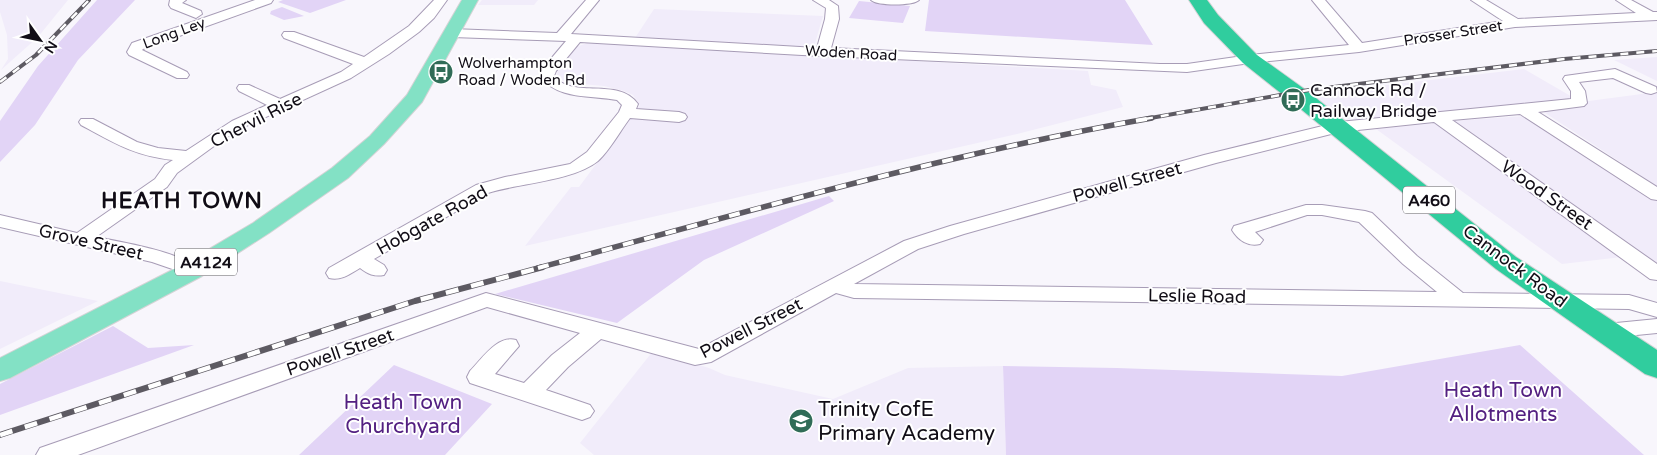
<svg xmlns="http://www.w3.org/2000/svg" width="1657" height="455" font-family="'Varela Round',sans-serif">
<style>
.built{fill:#f1ecfa}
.green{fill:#e2d4f6}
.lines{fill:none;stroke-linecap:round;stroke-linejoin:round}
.minor-casing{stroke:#a79cb6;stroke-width:2}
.major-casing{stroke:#d4d3d5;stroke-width:2}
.highway-casing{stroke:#d4d3d5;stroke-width:2}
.minor{fill:#fff;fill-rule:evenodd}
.major{fill:#83e1c5;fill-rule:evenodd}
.highway{fill:#30cd9e;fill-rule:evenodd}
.rail-far2-casing{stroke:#5d5a62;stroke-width:4}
.rail-far1-casing{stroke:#5d5a62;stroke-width:5.5}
.rail-casing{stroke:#5d5a62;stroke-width:6}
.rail-far2{stroke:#fff;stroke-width:2.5;stroke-dasharray:8;stroke-linecap:butt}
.rail-far1{stroke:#fff;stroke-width:4;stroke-dasharray:11;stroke-linecap:butt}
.rail{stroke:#fff;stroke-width:4.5;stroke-dasharray:13;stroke-linecap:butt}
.labels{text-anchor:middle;stroke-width:4;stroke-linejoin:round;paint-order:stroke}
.far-street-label{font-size:15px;fill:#110d16;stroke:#fff}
.far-poi-label{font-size:15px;fill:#110d16;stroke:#fff;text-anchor:start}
.shield{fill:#fff;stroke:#58565c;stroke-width:1}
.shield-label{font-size:16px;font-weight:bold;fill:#110d16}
.poi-label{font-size:18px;fill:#110d16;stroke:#fff;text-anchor:start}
.street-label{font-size:18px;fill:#110d16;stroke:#fff}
.near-park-label{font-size:21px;fill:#532081;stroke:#fff}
.near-poi-label{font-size:21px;fill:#110d16;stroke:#fff;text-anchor:start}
.district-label{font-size:22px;font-weight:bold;letter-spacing:1px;fill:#110d16;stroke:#fff}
</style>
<rect width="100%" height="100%" fill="#f8f6fc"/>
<path class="built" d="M0,0H68L38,37L1,70L8,59L7,35L0,12Z
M482,0H538L534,5H478Z
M654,9L823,16L814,47L635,38Z
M590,42L1088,71L1091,85L1116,90L1123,107L1017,134L525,246L571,187H579L640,105L633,95L624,91L604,86L570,83L562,80L557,75L558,70L576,47Z
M1657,57V81L1614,60Z
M1524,69L1581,102L1657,92V186L1536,107L1341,120L1311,94Z
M1525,116L1657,201V268L1450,121Z
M1435,123L1447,130L1622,257L1562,264L1376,129Z
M0,281L98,301L0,349Z
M653,351L709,368L725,375L833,399L908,368L1003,366L1006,455H594L580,443Z"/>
<path class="green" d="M97,0H135L78,60L35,125L0,162V121L38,66Z
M283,0H346L310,13L278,2Z
M929,0H1125L1153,45L925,31Z
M859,1L910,6L903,23L849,18Z
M282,7L304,16L284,20L270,14L271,11Z
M829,196L834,201L704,260L617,323L495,294Z
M113,326L148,348L194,345L0,415V384Z
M1520,345L1644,455H1006L1003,366L1117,368L1342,376Z
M394,365L492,404L445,455H299Z"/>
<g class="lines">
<defs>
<path id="minor" d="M170,0H186L182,3L201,11L202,14L196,18L171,8L169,5Z
M255,0H273L271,3L143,49L142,50L187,72L189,75L187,78H177L129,55L127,52L132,43Z
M434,0H447L434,18L419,32L389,54L351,78L244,127L221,141L177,173L167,187L96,237C115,241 182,252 191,266L188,270L181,272L152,262L0,227V215L77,233L155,179L165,165L173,160C135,156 114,143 81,125L79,122L81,119H93L137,142L158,148L186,151L232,121L267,105L239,91L237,88L239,85H249L280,99L341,72L353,64L284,38L282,35L284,32H294L364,57L409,26Z
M586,0H599L571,34L817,48L825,19L826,8L813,0H829L838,6L839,19L831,48L1160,64H1187L1250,55L1349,45L1312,0H1325L1362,43L1503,21L1471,0H1486L1518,19L1636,13L1616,0H1631L1653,12H1657V20L1515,27L1359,52L1250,63L1187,72L802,55L580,42L556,71L554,76C573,100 618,76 638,104L636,109L679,112L685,114L687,117L685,120L679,122L630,118C620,131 610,150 598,161C573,181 520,183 488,193L374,259L384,265L387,270L384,275C374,277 368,274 360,268C350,274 341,281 329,278L326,273L329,268L476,185L505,177L570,164L587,152L619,112L622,105L617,100C591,95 557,100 540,76L544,67L566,41L452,37L445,33L452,29L557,33Z
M871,0H919C913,6 877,6 871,0Z
M1615,69L1656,87L1657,92L1651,94L1646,93L1613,78L1579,82L1585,91L1587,103L1584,106L1538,112L1657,187V200L1651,199L1520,114L1452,120L1657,264V280L1650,279L1434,122L1339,132L1216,163L964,234L918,249L854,284L1437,292L1403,264L1359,222L1322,215H1307L1255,232L1263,240L1260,244C1248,247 1238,240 1232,230L1234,226L1306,205H1322L1365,211L1372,213L1417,256L1463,293L1629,295L1657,303V317L1629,309L854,298L836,293L711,362L695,365L601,339L568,367L546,390L590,405L594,411L590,417L582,420L470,383L467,377L470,371C482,359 497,335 516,340L519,346L495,374L524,383L552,355L580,333L487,307L78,455H36L40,448L486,293L699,349L904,241L950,226L1204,155L1339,122L1571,99V91L1563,79L1565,76Z
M1657,319V333L1606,338L1598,336L1595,331L1598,326L1606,324Z"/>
<path id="major" d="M462,0H478L422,102L384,144L348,178L269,233L202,276L10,378L0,381V358L184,264L253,223L332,168L370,136L407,95Z"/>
<path id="highway" d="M1189,0H1207L1218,15L1257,55L1307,91L1516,257L1657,350V378L1645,374L1496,269L1291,101L1243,63L1204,23Z"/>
</defs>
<use href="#minor" class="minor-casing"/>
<use href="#major" class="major-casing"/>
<use href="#highway" class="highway-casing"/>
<use href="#minor" class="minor"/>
<use href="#major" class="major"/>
<use href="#highway" class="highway"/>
<defs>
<path id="rail-far2" d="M0,82L36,55L89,0
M1145,119L1309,90L1564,59L1657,51"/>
<path id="rail-far1" d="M538,268C742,213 945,154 1152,118"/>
<path id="rail" d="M0,435L415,301L543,267"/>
</defs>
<use href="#rail-far2" class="rail-far2-casing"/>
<use href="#rail-far1" class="rail-far1-casing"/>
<use href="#rail" class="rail-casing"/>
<use href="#rail-far2" class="rail-far2"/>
<use href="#rail-far1" class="rail-far1"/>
<use href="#rail" class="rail"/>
</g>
<defs>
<symbol id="bus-disc" viewBox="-11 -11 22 22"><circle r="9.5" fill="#306c57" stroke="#fff"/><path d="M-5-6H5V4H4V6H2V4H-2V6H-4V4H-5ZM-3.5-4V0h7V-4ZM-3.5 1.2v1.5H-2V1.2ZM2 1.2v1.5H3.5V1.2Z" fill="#fff"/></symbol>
<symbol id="school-disc" viewBox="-11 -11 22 22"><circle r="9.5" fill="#306c57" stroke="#fff"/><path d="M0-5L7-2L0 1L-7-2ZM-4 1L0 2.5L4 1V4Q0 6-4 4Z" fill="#fff"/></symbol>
</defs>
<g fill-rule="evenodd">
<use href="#bus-disc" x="427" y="58" width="28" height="28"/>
<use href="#bus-disc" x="1279" y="86" width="28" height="28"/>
<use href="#school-disc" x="787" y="407" width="28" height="28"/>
</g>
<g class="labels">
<g class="far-street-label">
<text transform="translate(174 33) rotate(-20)" y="5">Long Ley</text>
<text transform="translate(1453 33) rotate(-9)" y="5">Prosser Street</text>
<text transform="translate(851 53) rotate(3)" y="5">Woden Road</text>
</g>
<g class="far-poi-label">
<text x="458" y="68">Wolverhampton<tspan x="458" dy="17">Road / Woden Rd</tspan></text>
</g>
<g class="shield">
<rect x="1403" y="186.5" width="52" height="27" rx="4"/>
<rect x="175" y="248.5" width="62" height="27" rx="4"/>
</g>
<g class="shield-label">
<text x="1429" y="206">A460</text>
<text x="206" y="268">A4124</text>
</g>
<g class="poi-label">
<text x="1310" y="96">Cannock Rd /<tspan x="1310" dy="21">Railway Bridge</tspan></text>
</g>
<g class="street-label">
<text transform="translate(256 120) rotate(-27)" y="6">Chervil Rise</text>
<text transform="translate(1127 182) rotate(-15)" y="6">Powell Street</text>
<text transform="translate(1547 195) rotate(35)" y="6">Wood Street</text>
<text transform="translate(432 220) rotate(-29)" y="6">Hobgate Road</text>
<text transform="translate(91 242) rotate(13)" y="6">Grove Street</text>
<text transform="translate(1515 266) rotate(37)" y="6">Cannock Road</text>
<text transform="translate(1197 296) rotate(1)" y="6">Leslie Road</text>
<text transform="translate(751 328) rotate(-27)" y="6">Powell Street</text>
<text transform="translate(340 352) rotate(-19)" y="6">Powell Street</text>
</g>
<g class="near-park-label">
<text x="1503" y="397">Heath Town<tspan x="1503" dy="24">Allotments</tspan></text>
<text x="403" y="409">Heath Town<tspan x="403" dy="24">Churchyard</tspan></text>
</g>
<g class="near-poi-label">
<text x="818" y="416">Trinity CofE<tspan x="818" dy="24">Primary Academy</tspan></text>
</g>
<g class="district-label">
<text x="182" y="208">HEATH TOWN</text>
</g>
</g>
<g transform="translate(40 40) rotate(123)" stroke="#ffffff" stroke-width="4" paint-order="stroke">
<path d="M0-4L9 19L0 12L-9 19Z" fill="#110d16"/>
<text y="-8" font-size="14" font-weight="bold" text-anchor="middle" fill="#110d16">N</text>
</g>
</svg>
